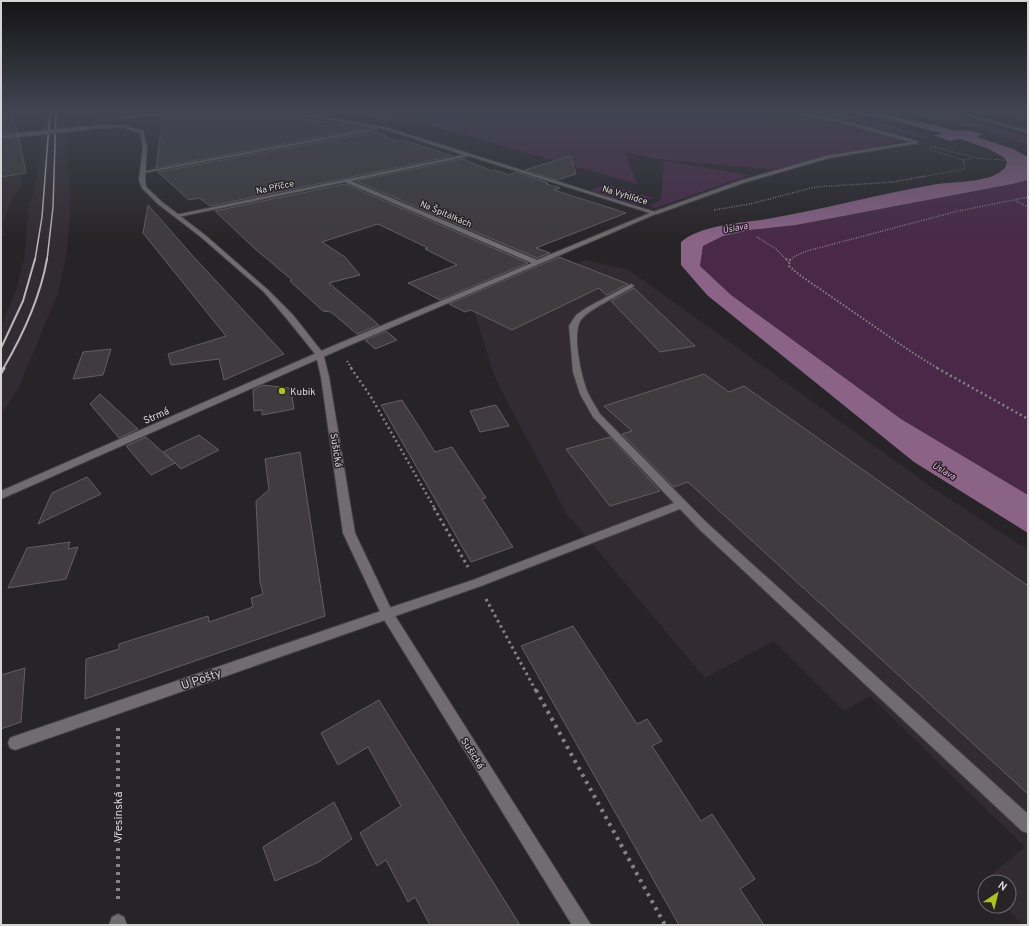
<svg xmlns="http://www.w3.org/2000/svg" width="1029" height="926" font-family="Overpass,sans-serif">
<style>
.built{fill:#332b32}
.green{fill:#492947}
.water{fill:#8a6387}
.pier{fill:#272427}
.building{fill:#3f3b3e;stroke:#625e62}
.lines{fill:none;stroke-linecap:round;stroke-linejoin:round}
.lane-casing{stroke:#444143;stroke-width:2}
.street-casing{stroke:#444143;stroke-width:2}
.secondary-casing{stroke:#444143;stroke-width:2}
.path-far5{stroke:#868385;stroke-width:1;stroke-dasharray:1 1.5;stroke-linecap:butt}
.path-far4{stroke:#868385;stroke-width:1.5;stroke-dasharray:1 1.5;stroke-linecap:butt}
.path-far3{stroke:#868385;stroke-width:2;stroke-dasharray:1.5 2;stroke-linecap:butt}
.path-far2{stroke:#868385;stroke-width:2.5;stroke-dasharray:2 3;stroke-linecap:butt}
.path-far1{stroke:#868385;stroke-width:3;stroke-dasharray:2.5 3.5;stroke-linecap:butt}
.path{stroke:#868385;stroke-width:4;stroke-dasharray:3 5;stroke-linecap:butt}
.lane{fill:#706c6f;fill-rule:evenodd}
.street{fill:#706c6f;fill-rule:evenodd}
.secondary{fill:#706c6f;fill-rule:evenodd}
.rail-far2{stroke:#bab7b9;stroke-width:1.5}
.rail-far1{stroke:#bab7b9;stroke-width:2}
.rail{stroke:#bab7b9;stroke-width:3}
.secondary-bridge-casing{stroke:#444143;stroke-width:5.5;stroke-linecap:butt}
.secondary-bridge{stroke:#706c6f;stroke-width:4.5}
.poi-dot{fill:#abc615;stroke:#272427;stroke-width:1.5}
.labels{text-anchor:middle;stroke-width:3;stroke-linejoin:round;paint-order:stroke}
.far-street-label{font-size:9px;fill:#d7d4d6;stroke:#272427}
.far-water-label{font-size:9px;font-style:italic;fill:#eaade5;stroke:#272427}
.poi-label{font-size:10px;fill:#d7d4d6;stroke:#272427;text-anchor:start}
.street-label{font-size:10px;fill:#d7d4d6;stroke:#272427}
.near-street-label{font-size:12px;fill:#d7d4d6;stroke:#272427}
</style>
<rect width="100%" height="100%" fill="#272427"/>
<path class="built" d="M44,112H68L66,142L71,199L67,251L58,293L18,389L1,414V326L15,293L24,261L29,203L31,202L37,178L42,141L41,138L37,136L38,130L43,125Z
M91,112H165L98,122Z
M25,156L24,163L26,173L21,174L22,185L12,199L3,222L4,236L1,237V159Z
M586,260L629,270L937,491L1028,550V925H1023L1005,906H1009V882H985V885L982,882L1025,847L870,696L844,711L774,641L705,678L566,513L495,378L474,311Z"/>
<path class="green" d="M332,112H466L480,114L474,112H772L837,124L903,140L781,170L655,159L625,152L637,184L423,123Z
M798,112H829L894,126L929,137L917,138L813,114Z
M901,112H922L952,121L926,112L944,113L1028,137V145L974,127H968L930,117Z
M664,161L750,175L655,208L649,206L661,200Z
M1028,180V495L901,419L731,295L700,266L703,246L723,236L750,230L796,225L1012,184Z
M607,184L654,198L637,205L590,190Z"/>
<path class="water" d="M847,112H874L959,131L968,130L987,135L977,137L1014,149L1028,157V180L1012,184L796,225L750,230L723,236L703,246L700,266L731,295L901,419L1028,495V533L914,462L707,295L681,265V242C700,225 742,223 767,219C824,209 880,194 937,184C953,182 987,182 1000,172C1002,170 1005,165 1007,162L1003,157L961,139L950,141L932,135L942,133L881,118Z"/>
<path class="pier" d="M943,125L959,129L969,128L988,133V136L985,137L1015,148L1028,154V157L1014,149L976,136L986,134L968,130L959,131L938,126Z
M919,129H924L943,134L933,135L950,141L961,139L989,149L1003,157L1007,162L1005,168L1000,172L996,171L1003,167L1004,162L997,155L988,151L961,141L950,143L932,137L931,135L933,133Z"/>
<path class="building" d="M1,112H12L17,132L15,133L1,134Z
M173,112H283L303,117L299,118L367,128L156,168L163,116Z
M376,132L397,141L403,140L453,156L210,206L199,198L189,200L158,172Z
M16,138L19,139L26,173L1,177V139Z
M570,156L576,174L557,180L525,170Z
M463,159L492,171L495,170L509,175L516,172L548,183L546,184L560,188L554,190L626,213L536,248L550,253L537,258L356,181Z
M345,184L528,263L440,300L408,283L457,265L425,249L428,248L378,224L322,242L345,257L360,275L329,283L379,325L357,334L331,312L323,311L292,283L290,281L292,280L254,248L215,211Z
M148,205L191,254L284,354L224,380L219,359L171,365L168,354L226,336L143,233Z
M559,257L628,284L606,295L599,288L512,330L471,310L465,312L449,304Z
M634,288L695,346L660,352L611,301Z
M386,331L397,340L375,349L365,340Z
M111,349L103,375L73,379L83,352Z
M704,374L729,392L744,386L1028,586V794L688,482L674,487L622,434L632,431L604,406Z
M263,385L289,388L291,390L294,409L262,415V410L254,411L253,390Z
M100,394L138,429L119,438L90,404Z
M402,400L435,452L452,447L486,498L482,499L513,547L471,562L381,405Z
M496,405L509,426L480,432L470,411Z
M199,435L219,450L181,469L175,463L151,475L126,446L146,437L175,463L163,452Z
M610,437L660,491L610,506L566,449Z
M300,452L325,616L85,699L86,659L119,649V644L208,616L209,622L253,607L251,598L263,594L260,582L256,501L269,490L265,459Z
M87,477L101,494L38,524L52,493Z
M70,542L68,549L78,547L66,579L8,588L27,548Z
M573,626L637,724L647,719L662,741L652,746L701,821L712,814L755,879L740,889L764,925H679L521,646Z
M25,668L21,722L1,729V675Z
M379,700L397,729L520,925H430L415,897L408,902L386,860L377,866L360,833L401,806L368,747L338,765L321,733Z
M334,802L352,839L319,862L275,881L263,847Z"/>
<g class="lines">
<defs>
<path id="lane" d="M104,112H113L105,114L103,113Z
M164,112H172L160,115L118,119L116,118Z
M783,112C825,112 876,130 917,141L918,143L829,158L743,183L657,214H653V212L739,181L826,156L912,142L837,122Z
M955,112H961L1028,131V133Z
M1008,112L1028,116V118L1009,113Z
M631,284L634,286L633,287C620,295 589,309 581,320C571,333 582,381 589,395C592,401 596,407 600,414L707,523L1028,814V833L1022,831L699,529L680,509L481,586L387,619L383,618L381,614L383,610L473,580L674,503L593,417L580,394L573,372L569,326L576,315L586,308Z"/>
<path id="street" d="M284,112H293L385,127L658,213L341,349L1,499V491L335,345L532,263L345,182L178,217L175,215L464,155L384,129L377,128L376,130L143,173L141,172L376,128ZM469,156L650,213L537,260L351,181Z
M387,609L391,610L393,614L391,618L15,750L10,748L8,743L10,738L15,736Z
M118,914L124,917L127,925H109L112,917Z"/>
<path id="secondary" d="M101,125H122L143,131L147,147L145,180L146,187L162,202L205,235L268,290L293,315L323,353L329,377L355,533L392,611L591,925H572L383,618L343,533L321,377L316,355L287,319L264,292L201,237L158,204L142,188L139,180L143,147L140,133L122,127L87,129L85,128Z
M19,134L18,136L1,138V136Z"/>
</defs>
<use href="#lane" class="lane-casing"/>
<use href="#street" class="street-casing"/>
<use href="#secondary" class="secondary-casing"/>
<path class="path-far5" d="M927,112L944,117
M930,146L977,158L1028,162
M963,160L975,158
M921,177L965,169L963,160L929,149"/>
<path class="path-far4" d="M1014,200L1028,207
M714,210L750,204L815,187L893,182L926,176
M757,237L776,249L787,260
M790,260L795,256L807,251L954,212L1028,197"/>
<path class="path-far3" d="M786,259L789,262
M790,259L789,266L801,276L913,353L939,369
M347,361L352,369"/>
<path class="path-far2" d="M351,368L371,397L435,509
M937,368L1028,419"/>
<path class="path-far1" d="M434,508L468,567
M486,599L536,691"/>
<path class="path" d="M536,690L665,925
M118,728V903"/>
<use href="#lane" class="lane"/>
<use href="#street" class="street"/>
<use href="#secondary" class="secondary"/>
<path class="rail-far2" d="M35,260L42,217L50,112
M47,260L53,207L56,112"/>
<path class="rail-far1" d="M1,348L23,301L35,259
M3,369C23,335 40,298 47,259"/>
<path class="rail" d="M1,373L4,368"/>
<defs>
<path id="secondary-bridge" d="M18,135L87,128"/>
</defs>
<use href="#secondary-bridge" class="secondary-bridge-casing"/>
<use href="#secondary-bridge" class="secondary-bridge"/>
</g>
<linearGradient id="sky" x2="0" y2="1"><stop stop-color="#151415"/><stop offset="0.46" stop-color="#414552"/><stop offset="1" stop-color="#414552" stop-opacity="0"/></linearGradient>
<rect width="1029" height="242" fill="url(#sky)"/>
<circle class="poi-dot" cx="282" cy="391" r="4"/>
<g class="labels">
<g class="far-street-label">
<text transform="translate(275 187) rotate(-12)" y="3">Na Příčce</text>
<text transform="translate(625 195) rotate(17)" y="3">Na Vyhlídce</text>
<text transform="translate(446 214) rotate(23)" y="3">Na Špitálkách</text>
</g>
<g class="far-water-label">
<text transform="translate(735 228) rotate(-10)" y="3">Úslava</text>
<text transform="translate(944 471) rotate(31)" y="3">Úslava</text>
</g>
<g class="poi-label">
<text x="290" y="395">Kubik</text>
</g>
<g class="street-label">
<text transform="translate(156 415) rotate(-24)" y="4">Strmá</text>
<text transform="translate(337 450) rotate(81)" y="4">Sušická</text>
<text transform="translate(473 753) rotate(58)" y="4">Sušická</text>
</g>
<g class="near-street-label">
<text transform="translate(201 679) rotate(-19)" y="4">U Pošty</text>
<text transform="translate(118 817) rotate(-90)" y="4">Vřesinská</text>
</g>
</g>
<rect width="1029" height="926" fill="none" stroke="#d7d4d6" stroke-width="4"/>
<g transform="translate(997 894) rotate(35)"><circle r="19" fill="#272427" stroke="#6d6a6d"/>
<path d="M0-3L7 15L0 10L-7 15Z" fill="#abc615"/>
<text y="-6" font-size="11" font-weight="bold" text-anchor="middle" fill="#d7d4d6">N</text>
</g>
</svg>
